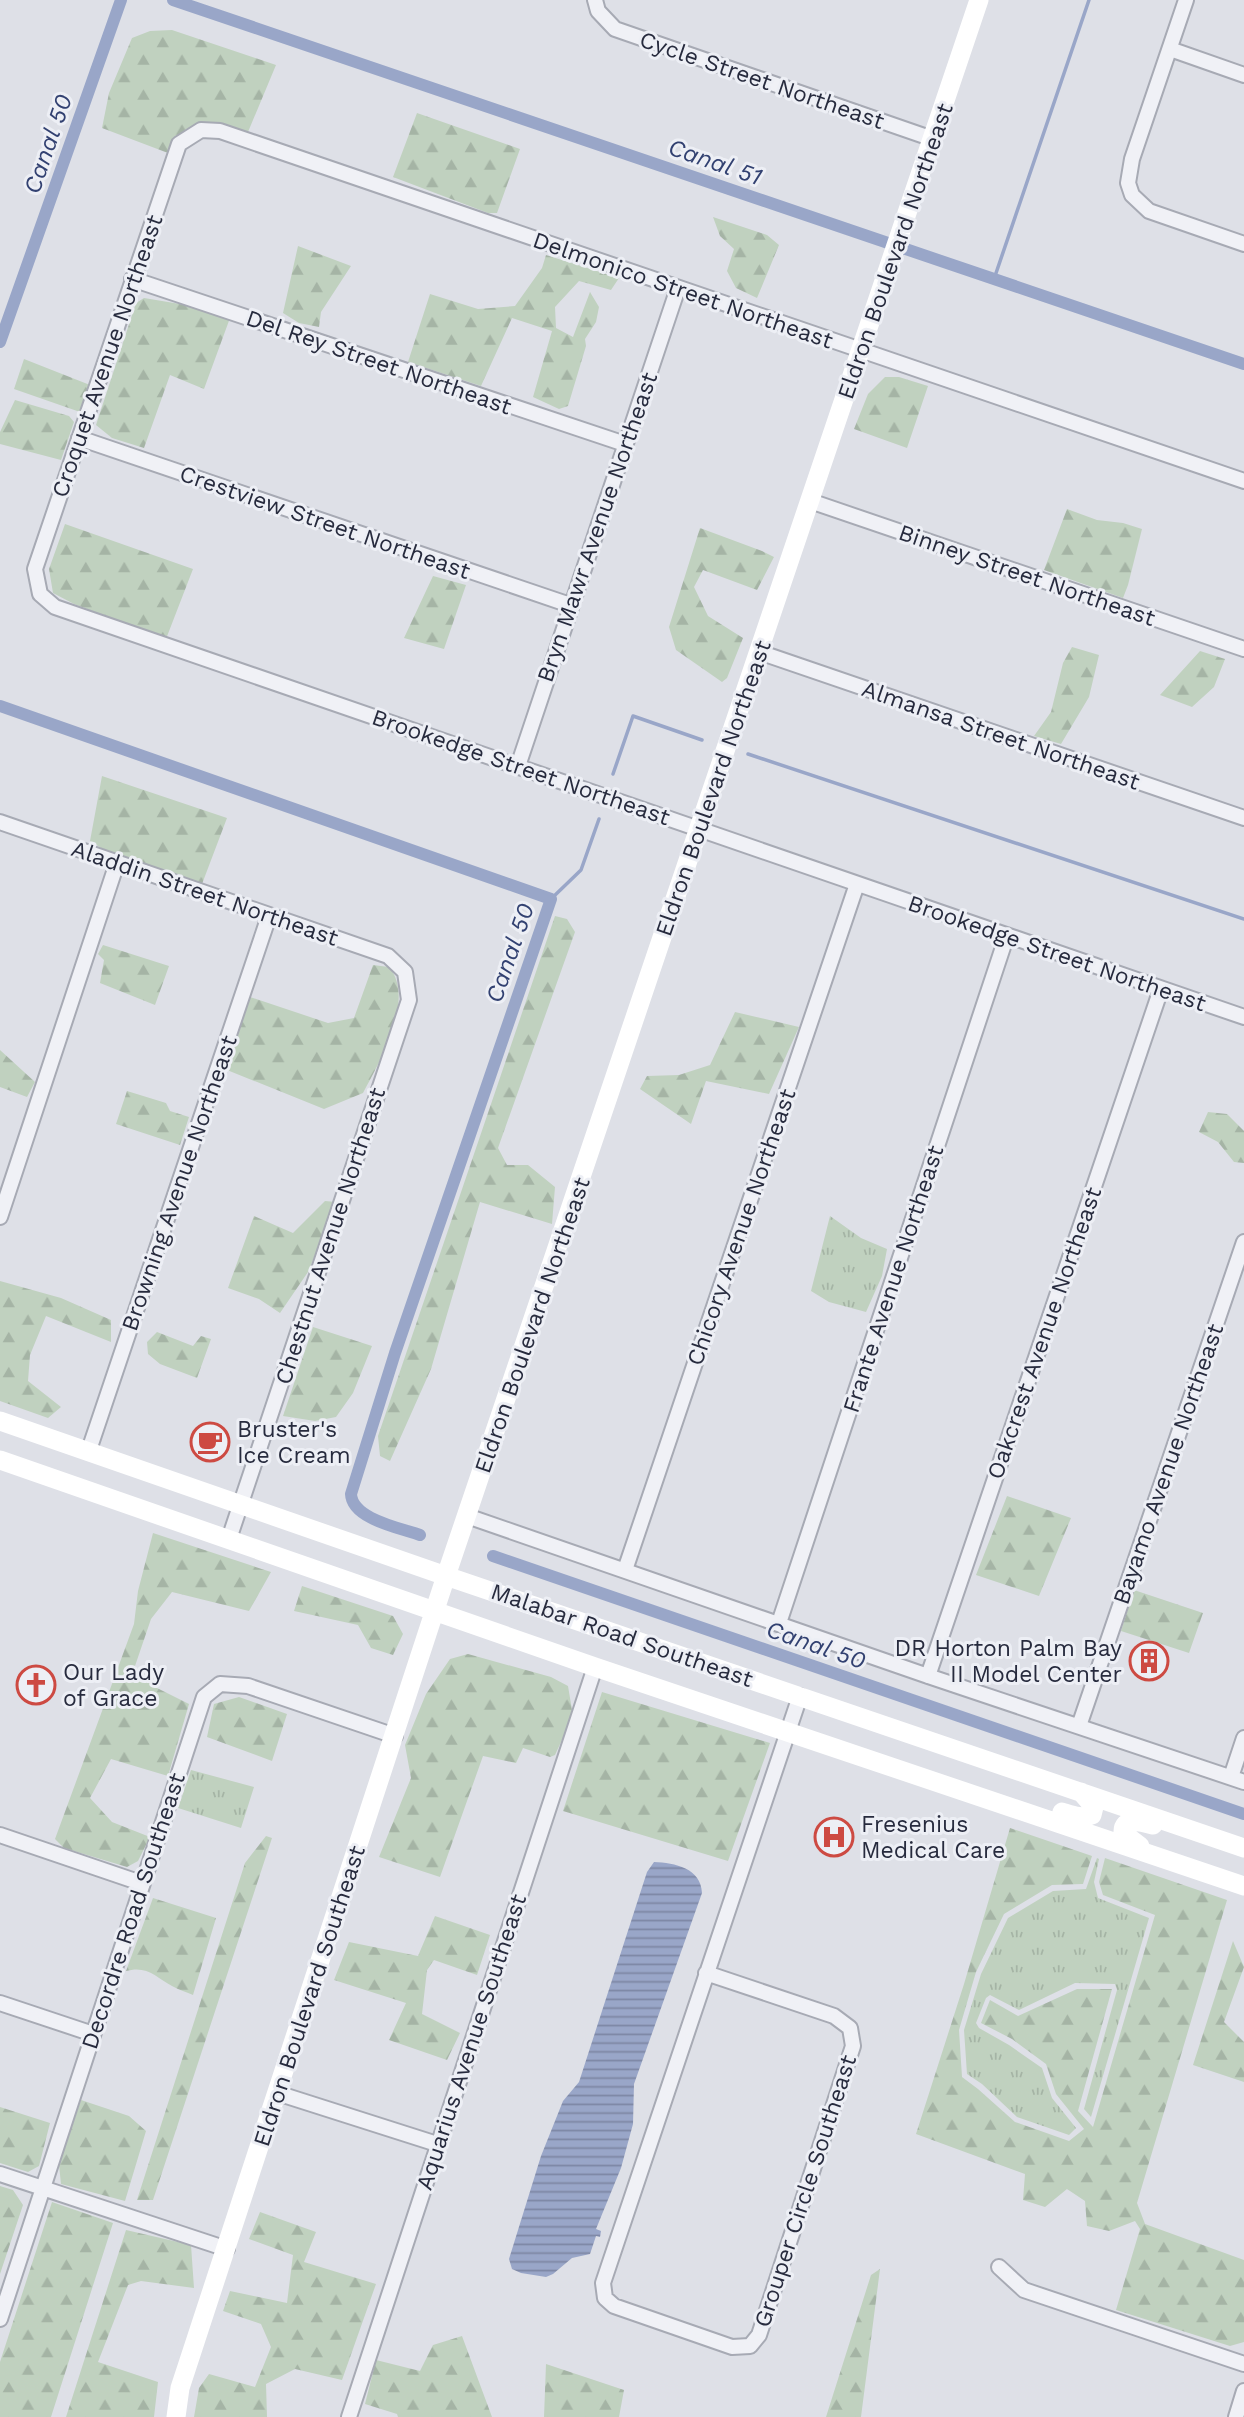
<svg xmlns="http://www.w3.org/2000/svg" width="1244" height="2417" font-family="'Work Sans',sans-serif">
<style>
.grass{fill:url(#grass-tufts)}
.forest{fill:url(#forest-firs)}
.water{fill:url(#water-rules)}
.lines{fill:none;stroke-linecap:round;stroke-linejoin:round}
.stream{stroke:#99a6c8;stroke-width:3.5}
.canal{stroke:#99a6c8;stroke-width:12}
.street-casing{stroke:#a7aab4;stroke-width:18}
.street{stroke:#f0f1f6;stroke-width:14}
.secondary{stroke:#fff;stroke-width:19}
.labels{text-anchor:middle;stroke-width:6;stroke-linejoin:round;paint-order:stroke}
.street-label{font-size:23px;fill:#272b3e;stroke:#edeff5}
.poi-label{font-size:23px;fill:#272b3e;stroke:#edeff5;text-anchor:start}
.water-label{font-size:24px;font-style:italic;fill:#324171;stroke:#edeff5}
</style>
<defs>
<pattern id="grass-tufts" width="24" height="20" patternUnits="userSpaceOnUse" patternTransform="scale(1.75)"><rect width="24" height="20" fill="#c0d1bf"/><path d="M3 7l-1-3M5 7V3M7 7l1-3M15 17l-1-3M17 17v-4M19 17l1-3" fill="none" stroke="#a5b4a5"/></pattern>
<pattern id="forest-firs" width="22" height="20" patternUnits="userSpaceOnUse" patternTransform="scale(1.75)"><rect width="22" height="20" fill="#c0d1bf"/><path d="M5 1l3.5 6h-7zM16 11l3.5 6h-7z" fill="#a5b4a5"/></pattern>
<pattern id="water-rules" width="6" height="5" patternUnits="userSpaceOnUse" patternTransform="scale(1.75)"><rect width="6" height="5" fill="#99a6c8"/><path d="M0 2.5h6" fill="none" stroke="#7d87a4"/></pattern>
</defs>
<rect width="100%" height="100%" fill="#dee0e7"/>
<path class="grass" d="M830,1216L861,1238L887,1249L882,1276L866,1312L829,1302L811,1291Z
M191,1770L254,1787L241,1828L178,1808Z
M1097,1858L1099,1859L1094,1882L1098,1898L1149,1918L1091,2117L1084,2109L1117,1990L1115,1984L1075,1983L1019,2010L990,1995L986,1998L976,2023L979,2028L1009,2045L1042,2068L1052,2098L1076,2128L1069,2135L1017,2117L982,2084L967,2074L964,2030L981,1974L1008,1918L1053,1891L1086,1889Z"/>
<path class="forest" d="M172,30L276,65L248,132L214,122L186,129L168,153L102,128L109,93L132,38L150,31Z
M417,113L520,149L497,213H488L393,177Z
M713,217L767,235L779,245L757,298L736,288L727,271L734,249L720,236Z
M298,246L351,266L321,312L319,327L299,323L283,313Z
M546,255L619,278L611,290L579,281L555,307L556,328L573,337L590,292L599,307L596,322L585,339L586,346L568,406L559,409L533,397L552,331L512,318L481,386L408,362L430,294L478,309L515,306L542,268Z
M144,298L180,304L230,318L204,389L170,375L144,448L112,438L96,425L136,303Z
M24,359L90,385L80,412L14,389Z
M885,377H899L928,386L907,448L854,429L868,394Z
M15,400L69,416L74,422L61,460L0,444V432Z
M1067,509L1097,520L1123,523L1142,529L1128,585L1123,598L1044,570Z
M65,524L193,569L166,639L74,604L53,593L49,569Z
M700,528L762,551L774,557L757,590L703,570L694,587L708,616L743,638L727,678L722,682L676,650L669,627Z
M433,576L466,585L444,649L404,638Z
M1072,647L1099,655L1089,697L1061,744L1034,736L1051,712L1063,663Z
M1200,651L1225,659L1214,687L1192,707L1160,695Z
M102,776L227,818L202,884L106,851L90,841Z
M555,916L567,919L575,932L498,1148L507,1165H528L555,1187L552,1224L480,1202L431,1369L390,1461L380,1456L378,1436Z
M103,945L169,966L155,1005L100,983L104,960L98,954Z
M373,965L389,967C416,999 380,1061 363,1093L324,1109L227,1070L250,997L328,1023L354,1018Z
M735,1012L799,1027L769,1094L706,1081L691,1124L640,1089L647,1076L679,1075L710,1065Z
M0,1050L35,1082L27,1097L0,1087Z
M127,1091L166,1103L170,1111L189,1117L180,1145L116,1124Z
M1208,1112L1227,1114L1244,1131V1163L1234,1162L1218,1142L1199,1132Z
M325,1201L336,1202L308,1272L280,1313L259,1299L228,1288L254,1216L293,1233Z
M0,1281L61,1298L111,1320V1342L46,1316L30,1355L28,1381L61,1407L48,1418L0,1401Z
M313,1327L372,1346L353,1393L336,1417L315,1421L283,1416Z
M157,1332L193,1346L201,1336L211,1339L197,1378L160,1364L148,1354L147,1342Z
M1007,1496L1071,1518L1039,1596L976,1575Z
M153,1533L271,1572L249,1611L172,1592L151,1619L135,1666L155,1687L189,1704L168,1776L111,1759L90,1798L112,1822L150,1837L138,1861L127,1867L64,1848L55,1839L134,1624L138,1591Z
M302,1586L393,1616L403,1634L393,1655L371,1648L358,1625L294,1611Z
M1134,1590L1203,1613L1189,1653L1121,1631Z
M468,1654L551,1677L568,1686L573,1716L555,1755L550,1757L523,1748L516,1763L483,1756L440,1877L379,1857L411,1778L405,1745L426,1694L450,1659Z
M602,1692L770,1743L728,1861L563,1811Z
M239,1697L287,1714L272,1761L207,1737L214,1704Z
M1010,1828L1092,1856L1083,1884L1052,1885L1004,1914L976,1972L959,2030L962,2077L978,2089L1015,2122L1069,2141L1084,2129L1056,2094L1046,2064L1012,2039L981,2023L990,2000L1018,2016L1077,1989H1112L1078,2111L1093,2127L1155,1915L1103,1895L1099,1882L1105,1858L1227,1900L1137,2203L1145,2224L1244,2260V2342L1230,2346L1116,2310L1140,2229L1135,2221L1109,2231L1087,2226L1085,2201L1067,2189L1045,2207L1023,2200L1025,2174L916,2134L964,1984Z
M266,1836L272,1838L153,2200H137L245,1863Z
M153,1898L216,1918L193,1995C187,1992 179,1990 172,1986C156,1977 147,1965 126,1971Z
M435,1916L490,1935L477,1975L434,1960L427,1970L422,2014L460,2033L447,2060L389,2040L406,2003L334,1980L349,1942L418,1956Z
M1233,1941L1244,1967L1224,2022L1244,2042V2082L1193,2065Z
M81,2100L129,2116L146,2131L125,2201L61,2184L59,2165Z
M0,2107L50,2123L39,2166L28,2172L0,2163Z
M0,2186L13,2190L23,2205L0,2274Z
M52,2202L113,2223L51,2417H0V2362Z
M260,2212L316,2232L304,2262L376,2284L342,2380L295,2369L266,2384L267,2417H194L199,2388L209,2374L255,2387L271,2347L261,2324L223,2311L230,2291L287,2303L293,2255L249,2239Z
M126,2230L191,2245L194,2288L141,2281L128,2285L98,2362L158,2382L154,2417H66Z
M880,2269L861,2417H826L871,2275Z
M462,2336L492,2417H398L397,2414L365,2404L376,2360L420,2371L433,2345Z
M546,2364L624,2390L619,2417H544Z"/>
<path class="water" d="M654,1862C675,1863 701,1868 702,1893L634,2084L633,2124L621,2168L596,2229L601,2231L600,2237L596,2236L590,2254L572,2258L553,2274L546,2277L521,2273L512,2269L509,2259L541,2156L563,2101L579,2082L647,1872Z"/>
<g class="lines">
<path class="stream" d="M994,279L1089,0
M748,754L1244,919
M613,774L633,716L702,740
M551,899L581,870L599,819"/>
<path class="canal" d="M173,0L1244,364
M0,342L121,0
M0,706L551,899L395,1353L351,1494C352,1519 400,1528 420,1535
M493,1556L1244,1814"/>
<defs>
<path id="street" d="M595,0L598,11L615,29L933,139
M1186,0L1132,159L1128,183L1132,195L1149,211L1244,244
M1170,49L1244,75
M132,279L625,444
M79,438L570,605
M1244,481L220,131L201,130L179,144L35,569L40,594L55,607L1244,1017
M810,501L1244,649
M759,652L1244,818
M518,766L678,288
M0,822L388,956L405,972L409,1000L229,1539
M0,1217L117,863
M89,1450L269,916
M467,1516L928,1676L1244,1782
M625,1570L857,884
M779,1623L1007,935
M928,1676L1161,989
M1079,1726L1244,1242
M1231,1777L1244,1738
M0,1835L141,1883
M706,1973L834,2016L850,2028L853,2046L759,2335L750,2346L732,2347L614,2306L605,2298L603,2283L800,1696
M0,2003L93,2034
M277,2093L437,2144
M0,2174L227,2249
M999,2267L1024,2290L1244,2364
M0,2319L204,1697L220,1684L248,1686L395,1736
M349,2417L595,1667
M1236,2417L1244,2391"/>
</defs>
<use href="#street" class="street-casing"/>
<use href="#street" class="street"/>
<path class="secondary" d="M0,1421L446,1576L1244,1848
M0,1460L595,1667L1244,1886
M1062,1812C1072,1815 1082,1819 1092,1815L1094,1807L1081,1792
M1140,1846L1123,1833C1122,1816 1142,1822 1153,1825
M176,2417L180,2388L446,1576L979,0"/>
</g>
<defs>
<symbol id="cafe-ring" viewBox="-11 -11 22 22"><circle r="9.5" fill="#edeff5" stroke="#cd4a42" stroke-width="1.5"/><path d="M-5.5-4.5H6V0H3Q3 3.5 0 3.5H-2.5Q-5.5 3.5-5.5 0ZM3-3.2v2h1.7v-2ZM-6 4.5H4V6H-6Z" fill="#cd4a42"/></symbol>
<symbol id="building-ring" viewBox="-11 -11 22 22"><circle r="9.5" fill="#edeff5" stroke="#cd4a42" stroke-width="1.5"/><path d="M-4-6H4V6H1V3H-1V6H-4ZM-2.5-4.3h1.7v1.8h-1.7ZM.8-4.3h1.7v1.8H.8ZM-2.5-1h1.7V.8h-1.7ZM.8-1h1.7V.8H.8Z" fill="#cd4a42"/></symbol>
<symbol id="church-ring" viewBox="-11 -11 22 22"><circle r="9.5" fill="#edeff5" stroke="#cd4a42" stroke-width="1.5"/><path d="M-1.2-6h2.4v3.5h3.3v2.4h-3.3V6h-2.4V-.1h-3.3v-2.4h3.3Z" fill="#cd4a42"/></symbol>
<symbol id="hospital-ring" viewBox="-11 -11 22 22"><circle r="9.5" fill="#edeff5" stroke="#cd4a42" stroke-width="1.5"/><path d="M-5-5h3v3.5h4V-5h3V5h-3V1.5h-4V5h-3Z" fill="#cd4a42"/></symbol>
</defs>
<g fill-rule="evenodd">
<use href="#cafe-ring" x="188" y="1420" width="44" height="44"/>
<use href="#building-ring" x="1127" y="1639" width="44" height="44"/>
<use href="#church-ring" x="14" y="1663" width="44" height="44"/>
<use href="#hospital-ring" x="812" y="1815" width="44" height="44"/>
</g>
<g class="labels">
<g class="street-label">
<text transform="translate(762 80) rotate(19)" y="8">Cycle Street Northeast</text>
<text transform="translate(895 251) rotate(-71)" y="8">Eldron Boulevard Northeast</text>
<text transform="translate(683 290) rotate(19)" y="8">Delmonico Street Northeast</text>
<text transform="translate(107 356) rotate(-71)" y="8">Croquet Avenue Northeast</text>
<text transform="translate(379 362) rotate(19)" y="8">Del Rey Street Northeast</text>
<text transform="translate(325 522) rotate(19)" y="8">Crestview Street Northeast</text>
<text transform="translate(597 527) rotate(-71)" y="8">Bryn Mawr Avenue Northeast</text>
<text transform="translate(1027 575) rotate(19)" y="8">Binney Street Northeast</text>
<text transform="translate(1001 735) rotate(19)" y="8">Almansa Street Northeast</text>
<text transform="translate(521 767) rotate(19)" y="8">Brookedge Street Northeast</text>
<text transform="translate(713 788) rotate(-71)" y="8">Eldron Boulevard Northeast</text>
<text transform="translate(205 893) rotate(19)" y="8">Aladdin Street Northeast</text>
<text transform="translate(1057 953) rotate(19)" y="8">Brookedge Street Northeast</text>
<text transform="translate(179 1183) rotate(-71)" y="8">Browning Avenue Northeast</text>
<text transform="translate(741 1227) rotate(-71)" y="8">Chicory Avenue Northeast</text>
<text transform="translate(330 1236) rotate(-72)" y="8">Chestnut Avenue Northeast</text>
<text transform="translate(893 1279) rotate(-72)" y="8">Frante Avenue Northeast</text>
<text transform="translate(532 1325) rotate(-71)" y="8">Eldron Boulevard Northeast</text>
<text transform="translate(1044 1333) rotate(-71)" y="8">Oakcrest Avenue Northeast</text>
<text transform="translate(1168 1464) rotate(-71)" y="8">Bayamo Avenue Northeast</text>
<text transform="translate(622 1635) rotate(19)" y="8">Malabar Road Southeast</text>
<text transform="translate(133 1911) rotate(-72)" y="8">Decordre Road Southeast</text>
<text transform="translate(309 1996) rotate(-72)" y="8">Eldron Boulevard Southeast</text>
<text transform="translate(471 2042) rotate(-72)" y="8">Aquarius Avenue Southeast</text>
<text transform="translate(805 2191) rotate(-72)" y="8">Grouper Circle Southeast</text>
</g>
<g class="poi-label">
<text x="237" y="1437">Bruster's<tspan x="237" dy="26">Ice Cream</tspan></text>
<text x="1122" y="1656" text-anchor="end">DR Horton Palm Bay<tspan x="1122" dy="26">II Model Center</tspan></text>
<text x="63" y="1680">Our Lady<tspan x="63" dy="26">of Grace</tspan></text>
<text x="861" y="1832">Fresenius<tspan x="861" dy="26">Medical Care</tspan></text>
</g>
<g class="water-label">
<text transform="translate(48 144) rotate(-71)" y="8">Canal 50</text>
<text transform="translate(715 162) rotate(19)" y="8">Canal 51</text>
<text transform="translate(510 953) rotate(-71)" y="8">Canal 50</text>
<text transform="translate(816 1645) rotate(19)" y="8">Canal 50</text>
</g>
</g>
</svg>
